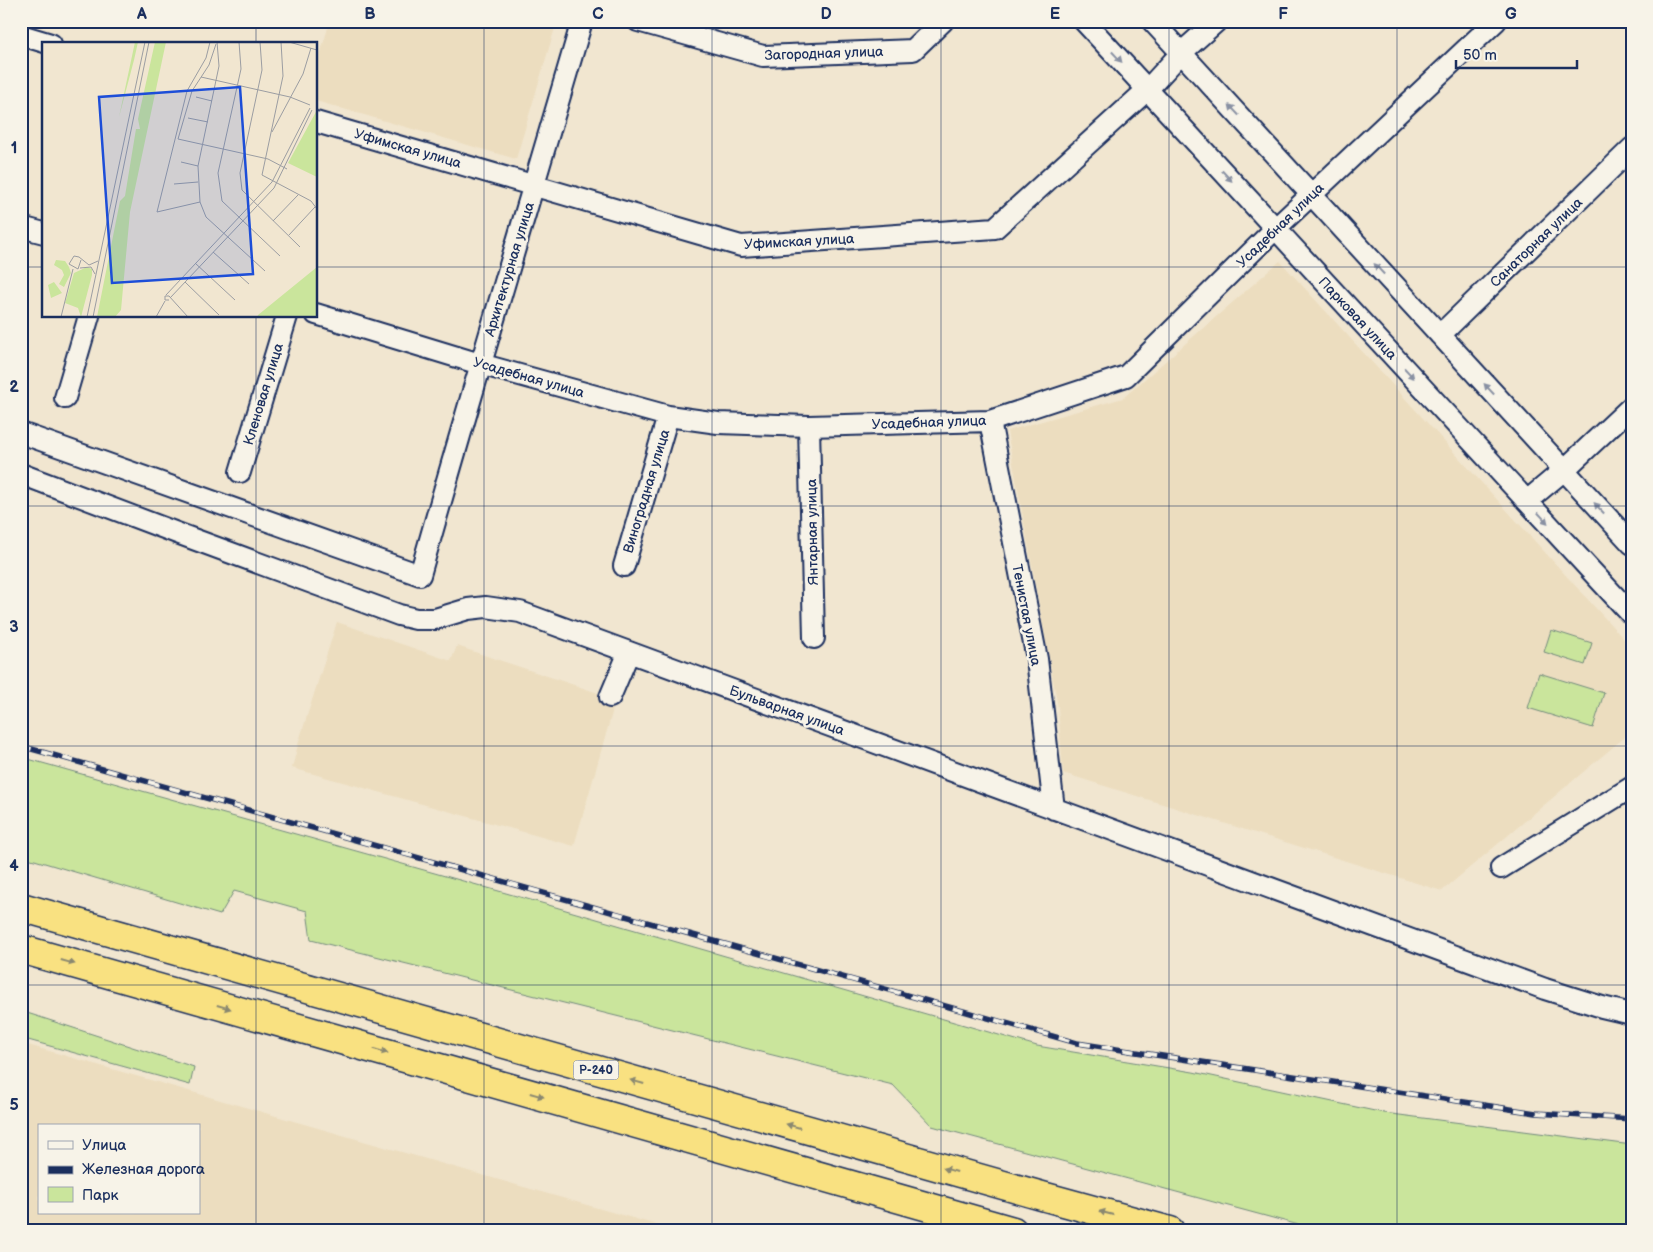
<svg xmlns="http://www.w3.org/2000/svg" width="1653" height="1252" font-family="'Balsamiq Sans',sans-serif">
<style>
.built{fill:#ecddbf;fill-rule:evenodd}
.green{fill:#cae59c;stroke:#728a7d}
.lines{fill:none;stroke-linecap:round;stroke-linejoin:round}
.minor-casing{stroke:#1b2f5e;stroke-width:24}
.highway-casing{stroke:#1b2f5e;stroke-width:31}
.minor{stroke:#f7f3e8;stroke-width:20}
.highway{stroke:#f9e181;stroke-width:28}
.rail-casing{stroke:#1b2f5e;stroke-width:5.5}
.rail{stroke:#f7f3e8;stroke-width:4;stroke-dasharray:11;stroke-linecap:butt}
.oneway{fill:#8991a3}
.oneway2{fill:#8a8870}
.grid{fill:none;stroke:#1b2f5e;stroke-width:1;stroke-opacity:0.55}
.labels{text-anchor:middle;stroke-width:5;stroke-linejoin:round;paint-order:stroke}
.shield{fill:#f7f3e8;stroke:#5d6a87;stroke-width:1}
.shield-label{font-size:12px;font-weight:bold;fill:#1b2f5e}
.street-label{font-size:14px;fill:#1b2f5e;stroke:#f7f3e8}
.inset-road{fill:none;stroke:#9b9da2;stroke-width:1}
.view{fill:#1d4ed8;fill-opacity:0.15;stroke:#1d4ed8;stroke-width:2.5}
.inset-edge{fill:none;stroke:#1b2f5e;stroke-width:2.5}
.neatline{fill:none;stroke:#1b2f5e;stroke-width:2}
.grid-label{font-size:16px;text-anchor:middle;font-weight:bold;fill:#1b2f5e}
</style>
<rect width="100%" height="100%" fill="#f1e6d0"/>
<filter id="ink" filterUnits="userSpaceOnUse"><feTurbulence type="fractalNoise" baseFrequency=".02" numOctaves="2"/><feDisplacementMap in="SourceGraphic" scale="10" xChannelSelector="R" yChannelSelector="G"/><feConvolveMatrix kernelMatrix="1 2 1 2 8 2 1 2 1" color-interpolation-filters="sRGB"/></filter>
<g filter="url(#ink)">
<path class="built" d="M330,21H557L516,159L316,101V68Z
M1280,261L1632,648V731L1442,891L1063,773L1058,707L1007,431L1123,398Z
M337,622L451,661L457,646L616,699L574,846L292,768L299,741Z
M21,1043L678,1231H21ZM39,1126H199V1213H39Z"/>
<path class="green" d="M1551,630L1592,643L1585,665L1544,652Z
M1539,673L1604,693L1593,728L1528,708Z
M21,757L545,904L1037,1046L1193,1072L1384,1113L1632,1145V1231H1321L932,1126L893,1085L311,940L307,911L234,891L220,915L21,856Z
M21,1011L194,1067L190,1085L21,1038Z"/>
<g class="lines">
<defs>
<path id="minor" d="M638,21L763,56L913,50L943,21
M1084,21L1632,615
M1152,21L1632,544
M21,35L51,44
M316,122L741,246L995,228L1147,90L1181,53L1217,21
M21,227L44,233
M316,314L480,364L668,416L718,423L809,426L990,421L1126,376L1276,228L1496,21
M1440,335L1632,148
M65,398L89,316
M990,421L1037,659L1054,809
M809,426L814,638
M21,433L420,575C472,390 528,206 582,21
M240,472L287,316
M21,474L177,533L399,615L416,619H435L468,609L486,607L520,612L1545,989L1602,1007L1632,1014
M1527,501L1564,470L1632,406
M624,566L668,416
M610,697L629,652
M1501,868L1632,787"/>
<path id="highway" d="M21,907L1042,1196L1170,1231
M21,949L1013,1231"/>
</defs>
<use href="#minor" class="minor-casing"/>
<use href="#highway" class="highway-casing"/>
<use href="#minor" class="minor"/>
<use href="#highway" class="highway"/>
<defs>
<path id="rail" d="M21,746L1077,1043L1536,1113L1632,1119"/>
</defs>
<use href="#rail" class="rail-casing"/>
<use href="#rail" class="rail"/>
</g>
<defs><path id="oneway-solid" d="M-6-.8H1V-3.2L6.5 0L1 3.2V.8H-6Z" transform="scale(1.25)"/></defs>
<g class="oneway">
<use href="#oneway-solid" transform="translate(1117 57) rotate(47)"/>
<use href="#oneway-solid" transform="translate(1234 110) rotate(-133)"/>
<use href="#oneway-solid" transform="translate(1227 176) rotate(47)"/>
<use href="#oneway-solid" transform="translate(1379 269) rotate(-133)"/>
<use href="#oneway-solid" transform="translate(1409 373) rotate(47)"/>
<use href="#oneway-solid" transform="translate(1489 389) rotate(-133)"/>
<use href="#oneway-solid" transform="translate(1599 508) rotate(-133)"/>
<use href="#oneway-solid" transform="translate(1543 518) rotate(47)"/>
</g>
<g class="oneway2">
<use href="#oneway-solid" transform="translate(68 962) rotate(16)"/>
<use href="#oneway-solid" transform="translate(224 1007) rotate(16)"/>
<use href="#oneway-solid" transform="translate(381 1051) rotate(16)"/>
<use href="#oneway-solid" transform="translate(637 1082) rotate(-164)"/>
<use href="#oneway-solid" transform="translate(537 1095) rotate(16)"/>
<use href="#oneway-solid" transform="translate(793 1126) rotate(-164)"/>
<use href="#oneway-solid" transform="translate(950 1170) rotate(-164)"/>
<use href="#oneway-solid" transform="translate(1106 1213) rotate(-165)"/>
</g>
</g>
<path class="grid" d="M256,21V44M484,21V1231M712,21V1231M941,21V1231M1169,21V1231M1397,21V1231M21,267H44M316,267H1632M256,316V1231M21,506H1632M21,746H1632M21,985H1632"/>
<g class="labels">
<rect class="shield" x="573.5" y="1060.5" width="45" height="19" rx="4"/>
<g class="shield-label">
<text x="596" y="1074">Р-240</text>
</g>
<g class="street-label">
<text transform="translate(824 53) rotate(-2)" y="5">Загородная улица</text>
<text transform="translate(408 148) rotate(16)" y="5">Уфимская улица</text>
<text transform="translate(1280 225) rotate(-44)" y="5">Усадебная улица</text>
<text transform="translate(799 241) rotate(-3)" y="5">Уфимская улица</text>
<text transform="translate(1536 242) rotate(-44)" y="5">Санаторная улица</text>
<text transform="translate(509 269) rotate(-73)" y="5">Архитектурная улица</text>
<text transform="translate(1358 318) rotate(47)" y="5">Парковая улица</text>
<text transform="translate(529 377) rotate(16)" y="5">Усадебная улица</text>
<text transform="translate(263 394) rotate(-73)" y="5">Кленовая улица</text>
<text transform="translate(929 422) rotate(-2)" y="5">Усадебная улица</text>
<text transform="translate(646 491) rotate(-73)" y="5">Виноградная улица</text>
<text transform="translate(812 532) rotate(-91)" y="5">Янтарная улица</text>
<text transform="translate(1027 615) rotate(79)" y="5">Тенистая улица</text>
<text transform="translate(787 710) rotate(20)" y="5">Бульварная улица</text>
</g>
</g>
<g transform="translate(42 42)">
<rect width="275" height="275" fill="#f1e6d0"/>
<path d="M93,0H96L92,18L77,75ZM113,0H124L88,170L79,268L73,275H55L78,159L83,154L94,87H98L96,77ZM275,68V135L246,121ZM14,218L23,219L27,225L29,231L22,245L17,242L22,233L20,228L12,223ZM45,225L50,227V233L39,275L36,266L23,261L32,231ZM275,225V275H215L216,273ZM12,240L20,251L9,256L6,243Z" fill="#cae59c"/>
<path class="inset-road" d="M175,0L177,24L156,124L158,160L164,175L223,229M197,0L199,27L176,131L180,159L238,214M218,0L220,28L198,131L200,148L258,205M239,0L241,34L220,133L269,159L275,167M247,0L275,8M174,2L167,23L150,49L136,97L226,117L245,127M159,35L248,55L268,63M154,55L170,59M146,76L166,80M230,90L261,32L269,6M139,120L156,124M132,142L156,140M158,160L115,170L145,49L164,16L168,0M231,179L256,153M247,193L273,165M171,210L207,242M39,218L36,227L27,222L32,214L37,215L47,223L56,219M153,221L193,258M38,226L49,225L53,232M143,240L177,273M124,253L230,140L268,66M128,256L232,146L270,68M127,258H123V254H127L146,275M19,275L31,227M45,275L103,0M51,275L107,0M114,275L123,259"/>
<path class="view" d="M198,45L211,232L70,241L57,55Z"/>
<rect width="275" height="275" class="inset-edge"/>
</g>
<rect width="1653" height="1252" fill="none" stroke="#f7f3e8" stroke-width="55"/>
<rect x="38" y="1124" width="162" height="90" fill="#f7f3e8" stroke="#9fa5b1"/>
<rect x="48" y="1141" width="25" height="8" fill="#f7f3e8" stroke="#9fa5b1"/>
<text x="82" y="1150" font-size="15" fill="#1b2f5e">Улица</text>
<rect x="48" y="1166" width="25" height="8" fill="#1b2f5e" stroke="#9fa5b1"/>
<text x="82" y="1174" font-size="15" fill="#1b2f5e">Железная дорога</text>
<rect x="48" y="1187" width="25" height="15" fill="#cae59c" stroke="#9fa5b1"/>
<text x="82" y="1200" font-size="15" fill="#1b2f5e">Парк</text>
<path d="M1456 60v8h121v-8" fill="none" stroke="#1b2f5e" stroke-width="2.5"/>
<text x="1463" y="60" font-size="15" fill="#1b2f5e" stroke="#f7f3e8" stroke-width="4" paint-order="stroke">50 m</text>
<rect x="28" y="28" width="1598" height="1196" class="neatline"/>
<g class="grid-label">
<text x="142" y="19">A</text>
<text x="370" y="19">B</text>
<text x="598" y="19">C</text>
<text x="826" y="19">D</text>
<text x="1055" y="19">E</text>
<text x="1283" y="19">F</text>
<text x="1511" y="19">G</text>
<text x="14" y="153">1</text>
<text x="14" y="392">2</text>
<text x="14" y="632">3</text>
<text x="14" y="871">4</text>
<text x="14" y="1110">5</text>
</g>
</svg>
